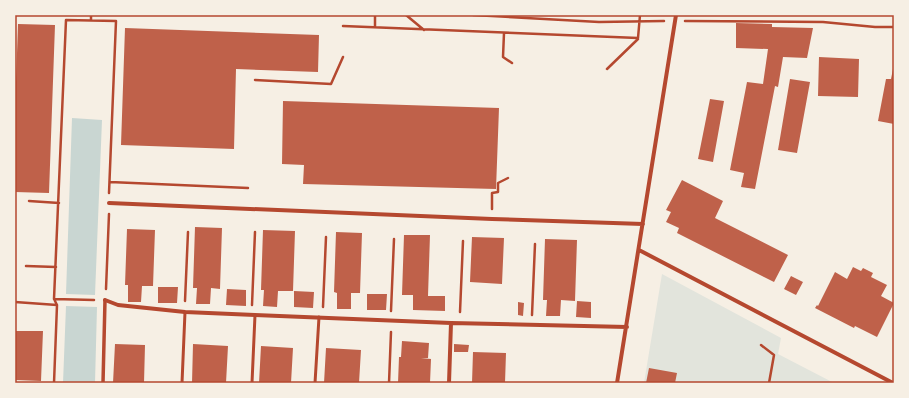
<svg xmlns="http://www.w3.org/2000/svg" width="909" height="398" font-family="'Work Sans',sans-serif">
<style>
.green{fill:#e2e4dc}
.water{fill:#c9d6d2}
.building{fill:#bf614a}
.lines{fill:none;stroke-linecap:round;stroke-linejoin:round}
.path{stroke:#b5482f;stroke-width:2.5}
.service{stroke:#b5482f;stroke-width:3}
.pedestrian{stroke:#b5482f;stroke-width:3.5}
.minor{stroke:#b5482f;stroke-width:4}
.neatline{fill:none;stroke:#b5482f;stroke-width:1.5}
</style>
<rect width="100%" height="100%" fill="#f6efe4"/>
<path class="green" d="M662,274L781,338L778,354L834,383H644Z"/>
<path class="water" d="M72,118L102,120L95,295L66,294Z
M66,306L97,307L95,383H63Z"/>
<path class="building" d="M736,23L772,24V27L813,28L807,58L783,57L778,87L775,86L755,189L741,187L744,173L730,170L747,82L763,84L768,49L736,48Z
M18,24L55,25L49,193L15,192V111Z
M125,28L319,35L318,72L236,69L234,149L121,145Z
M819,57L859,59L858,97L818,96Z
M893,69H894V124L878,121L886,79H891Z
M790,79L810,82L797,153L778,150Z
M710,99L724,101L713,162L698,159Z
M283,101L499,108L496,189L303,184L304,165L282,164Z
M682,180L723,201L715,218L788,255L774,282L677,233L679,228L666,222L671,212L666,210Z
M195,227L222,228L220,289L211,288L210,304H196L197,288H193Z
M127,229L155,230L153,286H142L141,302H128V285H125Z
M263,230L295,231L293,291H278L277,307L263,306L264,290H261Z
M336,232L362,233L360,293H351V309H337V293L334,292Z
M404,235H430L428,296H445V311L413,310V295H402Z
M472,237L504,238L502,284L470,282Z
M545,239L577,240L575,301L561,300L560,316H546L547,300H543Z
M853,267L861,271L863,268L873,273L871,277L887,285L881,296L894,303L877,337L855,326L854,328L815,308L817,305L818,306L835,272L847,279Z
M791,276L803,282L796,295L784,289Z
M158,287H178L177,303H158Z
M227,289L246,290V306L226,305Z
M294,291L314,292L313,308L294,307Z
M367,294H387L386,310H367Z
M577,301L591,302V318L576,317Z
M518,302L524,303L523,316L518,315Z
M15,331H43L41,381L15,380Z
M402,341L429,343L428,358H421L431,359L430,383H398L399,357H401Z
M115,344L145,345L144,383H113Z
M193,344L228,346L226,383H192Z
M454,344L469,345L468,352H454Z
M261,346L293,348L291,383H259Z
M326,348L361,350L359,383H324Z
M473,352L506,353L505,383H472Z
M649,368L677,373L675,383H646Z"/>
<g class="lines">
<path class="path" d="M406,15L424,30
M473,15L599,22L664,21
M91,20V15
M685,21L823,22L875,27H894
M343,26L638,38L640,15
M375,27V15
M504,33L503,57L512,63
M607,69L638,39
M255,80L331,84L343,57
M110,182L248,188
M29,201L59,203
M492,209V193L498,192V183L508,178
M26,266L56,267
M106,289L109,214
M54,299L94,300
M185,301L188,232
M15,302L57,305
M252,305L255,232
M323,307L326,237
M391,311L394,239
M460,312L463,241
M532,315L535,244
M761,345L774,355L769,383
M54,383L57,305L54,299L66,20L116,21L109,193
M389,383L391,332"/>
<path class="service" d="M182,383L185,312
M252,383L255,315
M315,383L319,317"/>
<path class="pedestrian" d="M103,383L105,300"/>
<path class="minor" d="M109,203L492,219L643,224
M639,250L893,383
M105,300L118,305L185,312L255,315L451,323L627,327
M449,383L451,323
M617,383L676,15"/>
</g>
<rect width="909" height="398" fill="none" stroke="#f6efe4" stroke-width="32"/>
<rect x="16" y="16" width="877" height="366" class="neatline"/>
</svg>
